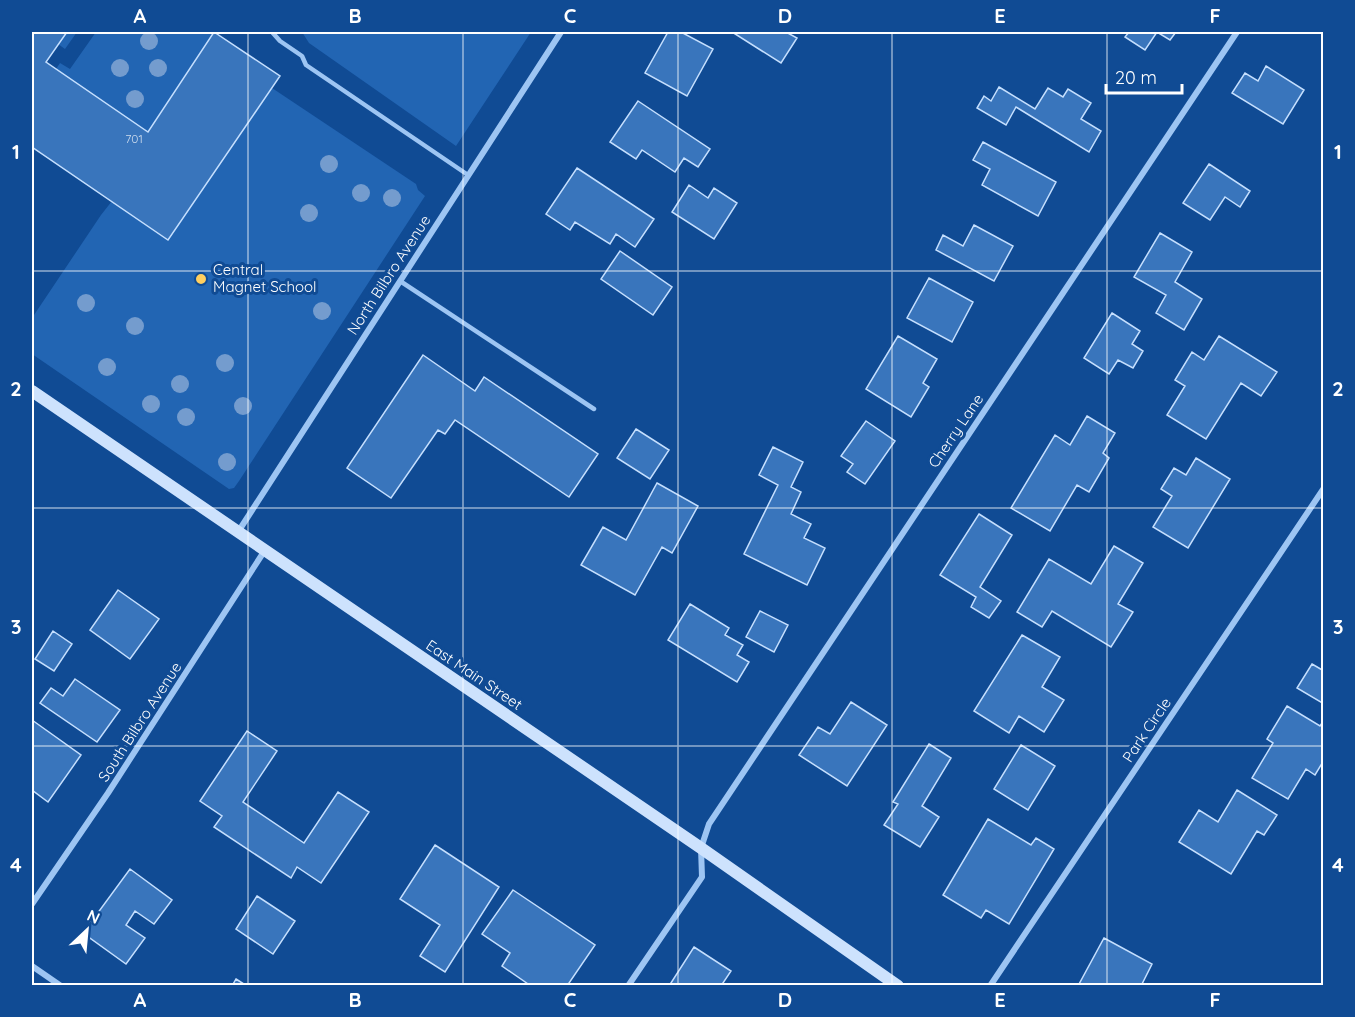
<svg xmlns="http://www.w3.org/2000/svg" width="1355" height="1017" font-family="Quicksand,sans-serif">
<style>
.green{fill:#2265b3}
.building{fill:#3975bc;stroke:#c5dffe;stroke-width:1.5}
.lines{fill:none;stroke-linecap:round;stroke-linejoin:round}
.lane{stroke:#9dc5f3;stroke-width:4.5}
.street{stroke:#9dc5f3;stroke-width:6}
.secondary{stroke:#cde2fd;stroke-width:12}
.tree{fill:#749cce}
.grid{fill:none;stroke:#fff;stroke-width:1.5;stroke-opacity:0.55}
.poi-dot{fill:#ffcf60;stroke:#104b94;stroke-width:2}
.labels{text-anchor:middle;stroke-width:6;stroke-linejoin:round;paint-order:stroke}
.number-label{font-size:12px;fill:#cedcee}
.poi-label{font-size:15px;fill:#fff;stroke:#104b94;text-anchor:start}
.street-label{font-size:15px;fill:#fff;stroke:#104b94}
.neatline{fill:none;stroke:#fff;stroke-width:2}
.grid-label{font-size:20px;text-anchor:middle;font-weight:bold;fill:#fff}
</style>
<rect width="100%" height="100%" fill="#104b94"/>
<path class="green" d="M67,32H77L65,49L58,44Z
M96,32H214L148,132L56,69L60,63L70,69Z
M302,32H531L456,146L309,43Z
M272,88L416,184L418,190L425,196L239,481L234,488L229,489L32,354V318L101,215L112,201L168,239Z"/>
<path class="building" d="M32,32H67L46,62L148,132L214,32L280,76L168,240L32,147Z
M668,32H681L713,49L687,96L645,73Z
M732,32H786L797,38L781,63Z
M1129,32H1176L1170,40L1157,32L1145,50L1125,37Z
M1266,66L1304,90L1283,124L1232,93L1245,73L1258,81Z
M999,87L1035,109L1048,88L1063,97L1068,89L1091,103L1081,119L1101,131L1089,152L1016,107L1006,125L977,108L984,96L991,101Z
M638,101L710,149L698,167L684,158L675,172L642,150L636,159L610,142Z
M983,142L1056,182L1038,216L982,185L990,169L973,160Z
M1209,164L1250,191L1240,207L1225,197L1210,220L1183,203Z
M577,168L654,219L635,247L616,234L610,244L575,222L570,230L546,214Z
M689,185L708,198L714,188L737,203L714,239L672,212Z
M974,225L1013,246L994,281L936,250L943,235L963,246Z
M1160,233L1192,252L1175,282L1202,299L1184,330L1156,313L1166,295L1134,277Z
M620,251L672,287L653,315L601,279Z
M929,278L973,302L952,342L907,318Z
M1112,313L1140,331L1132,344L1143,351L1133,368L1118,360L1109,374L1084,358Z
M898,336L937,359L923,383L929,387L911,417L866,389Z
M1219,336L1277,372L1261,396L1241,383L1206,439L1167,415L1185,386L1175,380L1192,352L1204,360Z
M423,355L475,391L484,377L598,454L569,497L455,420L445,434L438,430L391,498L347,468Z
M1087,416L1115,433L1103,453L1109,458L1089,492L1077,485L1050,531L1011,508L1055,435L1070,445Z
M866,421L895,441L865,484L847,472L853,464L841,456Z
M636,429L669,450L650,479L617,458Z
M773,447L803,462L791,487L801,492L791,514L811,524L804,538L825,548L807,585L744,554L778,485L759,475Z
M1196,458L1230,479L1188,548L1153,527L1172,496L1161,489L1174,468L1186,475Z
M657,483L698,506L672,553L662,547L635,595L581,565L603,527L626,540Z
M979,514L1012,535L980,587L1001,601L989,618L971,607L976,597L940,575Z
M1114,546L1143,563L1118,604L1133,612L1111,647L1052,611L1042,627L1017,612L1049,559L1091,584Z
M118,590L159,619L130,659L90,630Z
M690,604L729,628L725,635L743,645L737,655L749,662L737,682L668,640Z
M760,611L788,625L774,652L746,637Z
M53,631L72,644L54,671L35,659Z
M1022,635L1060,657L1042,687L1064,700L1044,732L1019,716L1009,733L974,711Z
M1312,664L1324,671V704L1297,688Z
M75,679L120,710L97,742L40,703L51,688L63,696Z
M851,702L887,725L847,786L799,755L818,727L830,734Z
M1287,706L1320,726L1324,720V760L1315,775L1306,769L1288,799L1252,778L1273,743L1267,739Z
M32,720L81,755L48,802L32,790Z
M247,731L277,751L243,802L304,843L338,792L369,812L321,883L297,867L291,878L214,827L222,816L200,801Z
M929,744L951,758L922,806L939,817L920,847L884,825L898,804L893,802Z
M1021,745L1055,766L1028,810L994,789Z
M1237,790L1277,815L1264,835L1257,831L1231,874L1179,842L1199,810L1218,822Z
M988,819L1031,845L1036,838L1054,849L1009,924L986,910L981,918L943,895Z
M435,845L499,887L445,972L420,956L440,925L400,899Z
M130,869L172,900L154,924L135,911L126,925L145,938L126,964L83,933Z
M513,890L595,945L567,986H527L528,984L502,966L510,953L482,934Z
M257,896L295,921L273,954L236,929Z
M1104,938L1152,964L1141,986H1078Z
M694,947L731,971L721,986H669Z
M236,979L247,986H232Z"/>
<g class="lines">
<path class="lane" d="M272,32L280,41L302,56L306,65L468,175
M400,281L594,409"/>
<path class="street" d="M238,532L561,32
M32,904L108,793L265,550
M32,966L61,986
M628,986L702,877L701,848L709,824L1237,32
M990,986L1324,488"/>
<path class="secondary" d="M32,391L701,848L898,986"/>
</g>
<g class="tree">
<circle cx="149" cy="41" r="9"/>
<circle cx="120" cy="68" r="9"/>
<circle cx="158" cy="68" r="9"/>
<circle cx="135" cy="99" r="9"/>
<circle cx="329" cy="164" r="9"/>
<circle cx="361" cy="193" r="9"/>
<circle cx="392" cy="198" r="9"/>
<circle cx="309" cy="213" r="9"/>
<circle cx="86" cy="303" r="9"/>
<circle cx="322" cy="311" r="9"/>
<circle cx="135" cy="326" r="9"/>
<circle cx="225" cy="363" r="9"/>
<circle cx="107" cy="367" r="9"/>
<circle cx="180" cy="384" r="9"/>
<circle cx="151" cy="404" r="9"/>
<circle cx="243" cy="406" r="9"/>
<circle cx="186" cy="417" r="9"/>
<circle cx="227" cy="462" r="9"/>
</g>
<path class="grid" d="M248,32V986M463,32V986M678,32V986M892,32V986M1107,32V986M32,271H1324M32,508H1324M32,746H1324"/>
<circle class="poi-dot" cx="201" cy="279" r="6"/>
<g class="labels">
<g class="number-label">
<text x="134" y="143">701</text>
</g>
<g class="poi-label">
<text x="213" y="275">Central<tspan x="213" dy="17">Magnet School</tspan></text>
</g>
<g class="street-label">
<text transform="translate(389 275) rotate(-57)" y="5">North Bilbro Avenue</text>
<text transform="translate(956 431) rotate(-56)" y="5">Cherry Lane</text>
<text transform="translate(474 675) rotate(34)" y="5">East Main Street</text>
<text transform="translate(140 722) rotate(-57)" y="5">South Bilbro Avenue</text>
<text transform="translate(1147 730) rotate(-56)" y="5">Park Circle</text>
</g>
</g>
<rect width="1355" height="1017" fill="none" stroke="#104b94" stroke-width="66"/>
<g transform="translate(87 930) rotate(26)" stroke="#104b94" stroke-width="4.5" paint-order="stroke">
<path d="M0-4.5L10 22L0 15L-10 22Z" fill="#ffffff"/>
<text y="-9" font-size="16" font-weight="bold" text-anchor="middle" fill="#ffffff">N</text>
</g>
<path d="M1106 84v9h76v-9" fill="none" stroke="#ffffff" stroke-width="3"/>
<text x="1115" y="84" font-size="18" fill="#ffffff" stroke="#104b94" stroke-width="4.5" paint-order="stroke">20 m</text>
<rect x="33" y="33" width="1289" height="951" class="neatline"/>
<g class="grid-label">
<text x="140" y="23">A</text>
<text x="355" y="23">B</text>
<text x="570" y="23">C</text>
<text x="785" y="23">D</text>
<text x="1000" y="23">E</text>
<text x="1215" y="23">F</text>
<text x="16" y="159">1</text>
<text x="1338" y="159">1</text>
<text x="16" y="396">2</text>
<text x="1338" y="396">2</text>
<text x="16" y="634">3</text>
<text x="1338" y="634">3</text>
<text x="16" y="872">4</text>
<text x="1338" y="872">4</text>
<text x="140" y="1007">A</text>
<text x="355" y="1007">B</text>
<text x="570" y="1007">C</text>
<text x="785" y="1007">D</text>
<text x="1000" y="1007">E</text>
<text x="1215" y="1007">F</text>
</g>
</svg>
